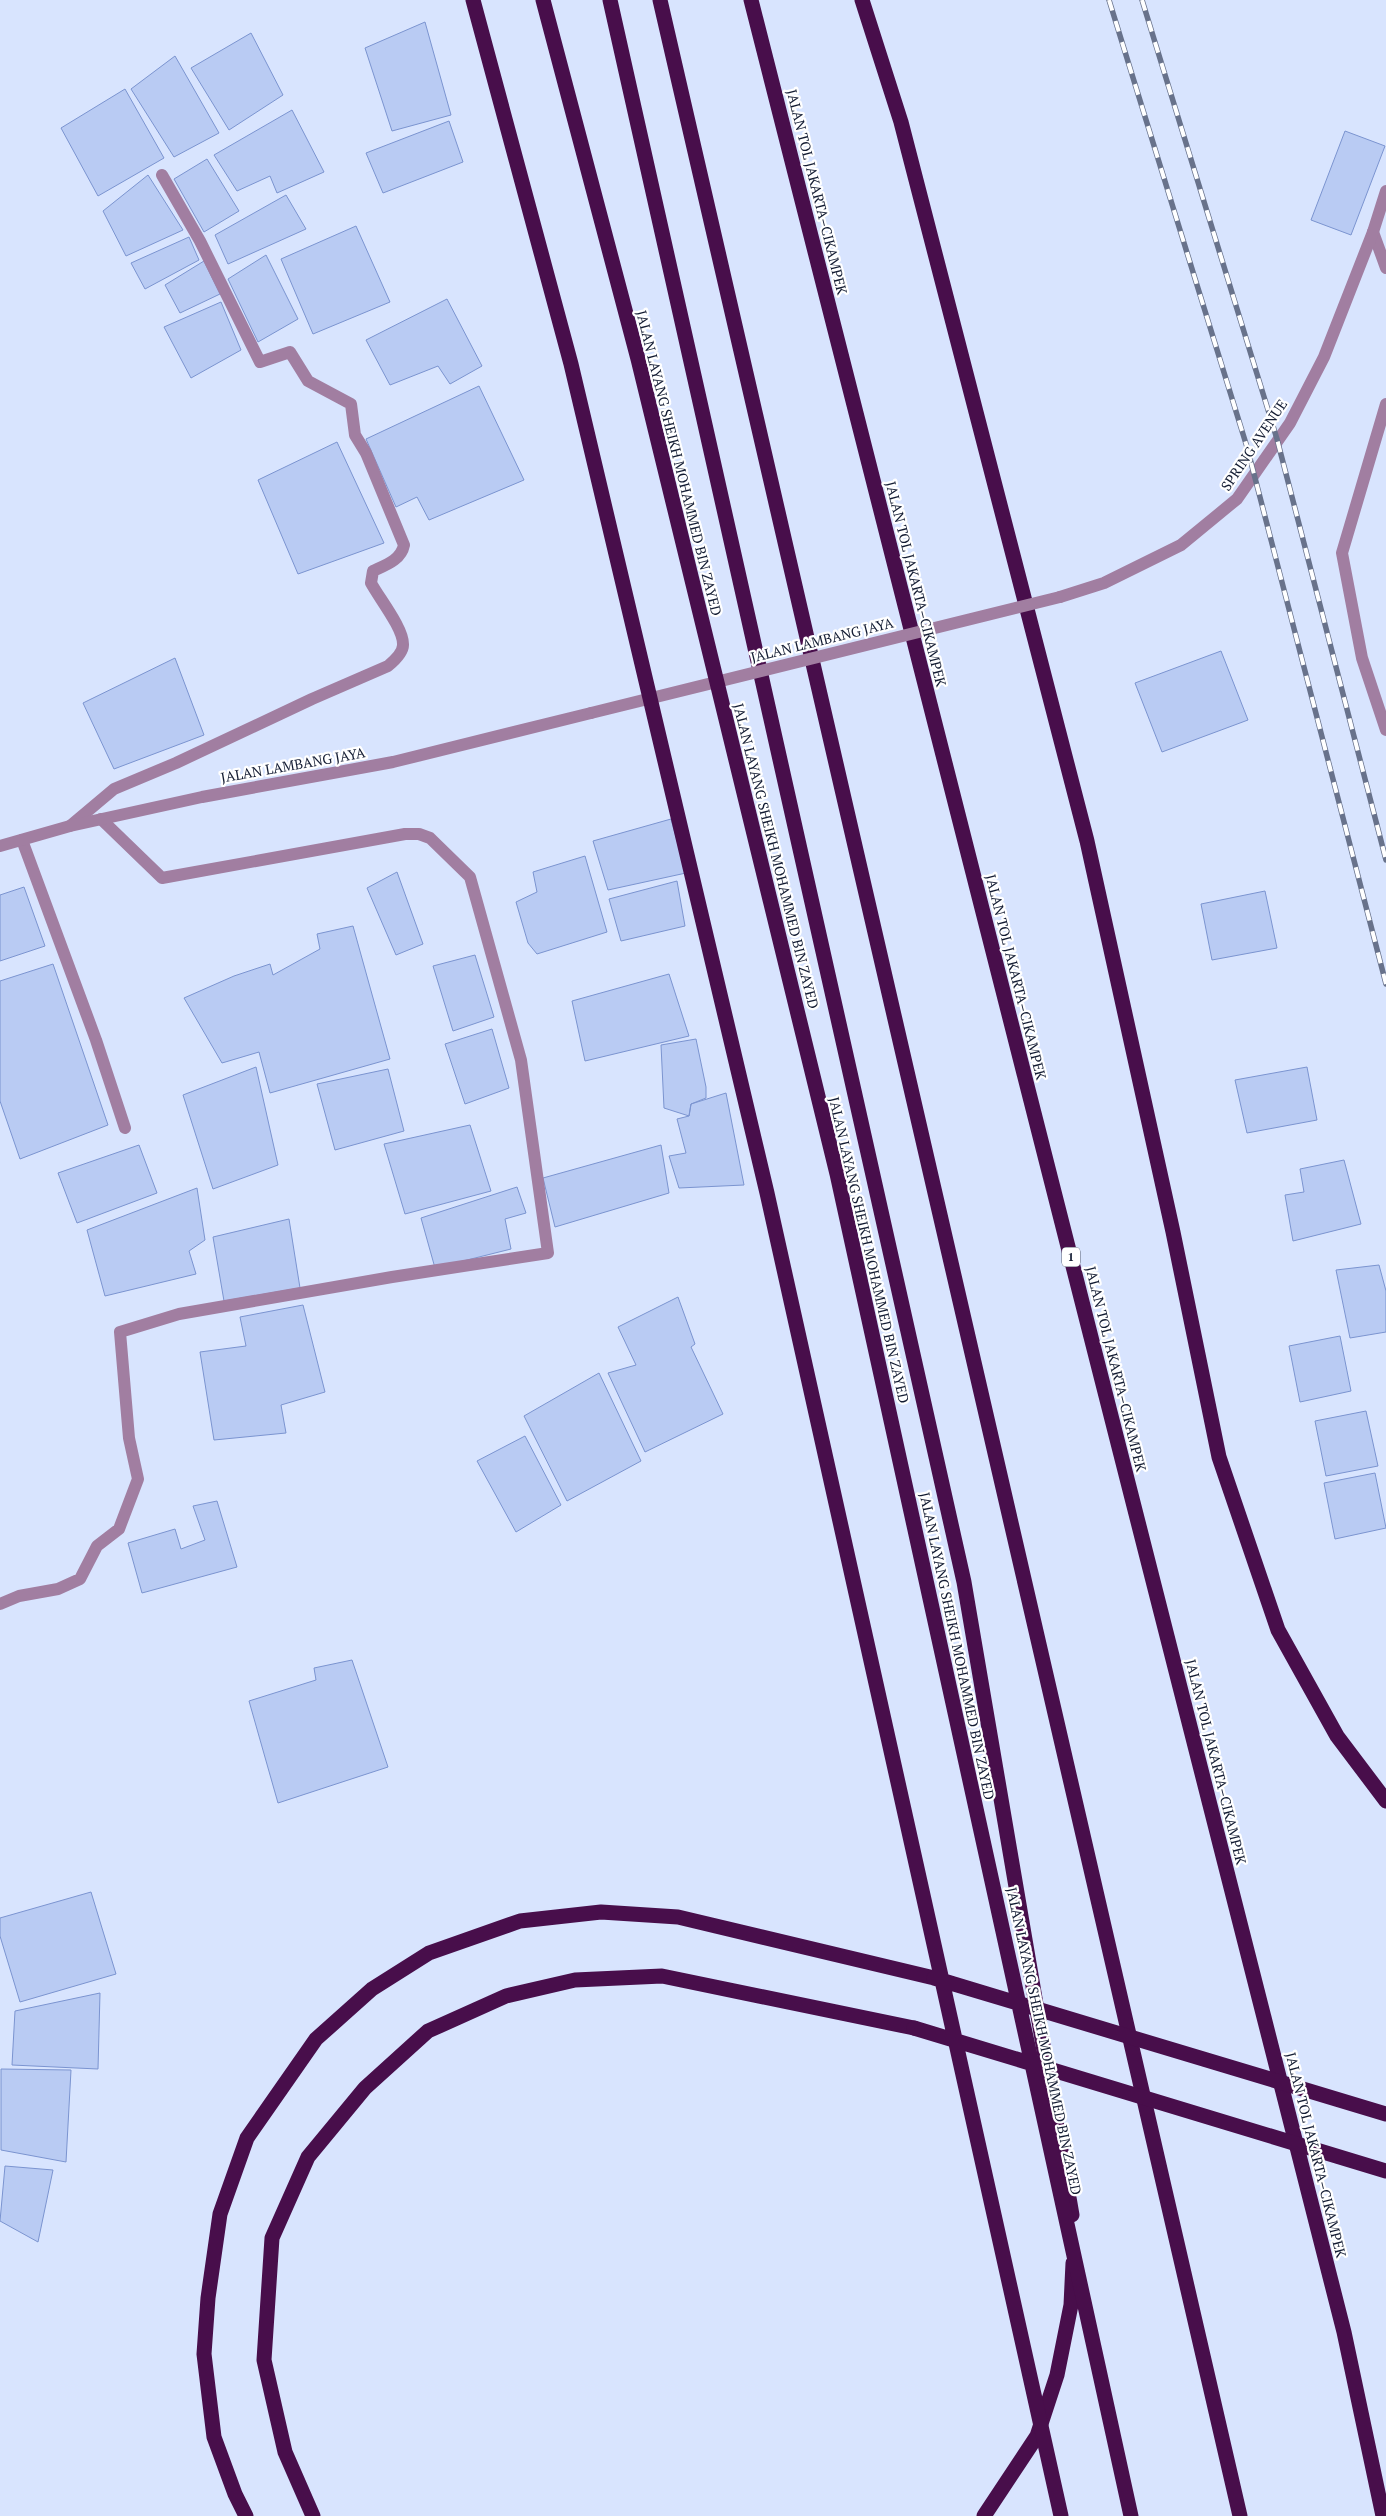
<svg xmlns="http://www.w3.org/2000/svg" width="1386" height="2516" font-family="'PT Serif',serif">
<style>
.building{fill:#b9cbf3;stroke:#7b94d0}
.lines{fill:none;stroke-linecap:round;stroke-linejoin:round}
.minor{stroke:#a17ea1;stroke-width:12}
.tertiary{stroke:#a17ea1;stroke-width:12}
.motorway{stroke:#480e4b;stroke-width:15}
.rail-casing{stroke:#68728b;stroke-width:5.5}
.rail{stroke:#fff;stroke-width:4;stroke-dasharray:11;stroke-linecap:butt}
.tertiary-bridge{stroke:#a17ea1;stroke-width:12}
.motorway-bridge{stroke:#480e4b;stroke-width:15}
.labels{text-anchor:middle;stroke-width:4.5;stroke-linejoin:round;paint-order:stroke}
.shield{fill:#fff;stroke:#595f70;stroke-width:1}
.shield-label{font-size:12px;font-weight:bold;fill:#121b32}
.street-label{font-size:14px;fill:#121b32;stroke:#fff}
</style>
<rect width="100%" height="100%" fill="#d8e4fe"/>
<path class="building" d="M425,22L451,115L392,131L365,48Z
M251,33L283,95L229,130L191,68Z
M175,56L219,133L174,157L131,89Z
M125,89L164,158L98,196L61,128Z
M292,110L324,172L277,193L270,176L237,191L214,155Z
M449,121L463,162L383,193L366,153Z
M1345,131L1385,146L1351,235L1311,220Z
M207,159L239,211L204,232L174,179Z
M148,175L183,230L126,256L103,211Z
M286,195L306,229L228,264L215,235Z
M356,226L390,302L313,334L281,259Z
M189,237L199,260L145,289L131,263Z
M266,255L298,319L258,342L228,279Z
M204,261L220,294L180,313L165,285Z
M447,299L482,366L450,384L438,366L390,385L366,340Z
M221,302L241,350L191,378L164,327Z
M479,386L524,480L429,520L417,497L396,507L366,439Z
M337,442L384,543L298,574L258,480Z
M1221,651L1248,720L1162,752L1135,683Z
M175,658L204,735L114,769L83,703Z
M671,819L686,873L608,890L593,841Z
M585,856L607,932L537,954L528,943L516,902L537,892L533,872Z
M397,872L423,944L396,955L367,888Z
M677,881L685,926L621,941L609,899Z
M24,887L45,946L0,961V895Z
M1265,891L1277,948L1212,960L1201,904Z
M353,926L390,1059L270,1093L259,1052L222,1063L184,998L234,976L270,964L273,975L320,949L317,934Z
M475,955L494,1017L453,1031L433,966Z
M53,964L108,1125L20,1159L0,1101V981Z
M669,974L689,1036L585,1061L572,1001Z
M492,1029L509,1088L465,1104L445,1044Z
M696,1039L706,1087V1098L691,1104L689,1116L664,1108L661,1045Z
M256,1067L278,1165L213,1189L183,1095Z
M1307,1067L1317,1120L1247,1133L1235,1080Z
M388,1069L404,1131L335,1150L317,1084Z
M726,1093L744,1185L679,1188L669,1156L686,1153L677,1119L689,1116L691,1104Z
M470,1125L491,1191L405,1214L384,1144Z
M139,1145L157,1193L77,1223L58,1173Z
M661,1145L669,1193L555,1227L543,1178Z
M1344,1160L1361,1224L1293,1241L1285,1195L1304,1192L1300,1169Z
M517,1187L526,1213L505,1219L511,1249L435,1268L421,1218Z
M197,1188L205,1240L189,1251L196,1274L105,1296L87,1230Z
M289,1219L300,1288L224,1301L213,1237Z
M1379,1265L1386,1291V1332L1350,1338L1336,1270Z
M678,1297L695,1344L691,1347L723,1414L645,1452L608,1373L636,1365L618,1327Z
M303,1305L325,1392L281,1405L286,1433L214,1440L200,1352L246,1346L240,1317Z
M1340,1336L1351,1391L1300,1402L1289,1346Z
M599,1373L641,1461L567,1501L524,1416Z
M1366,1411L1378,1466L1326,1476L1315,1421Z
M525,1436L561,1505L516,1532L477,1461Z
M1375,1473L1386,1528L1335,1539L1324,1483Z
M217,1501L237,1567L142,1593L128,1543L175,1529L181,1549L205,1540L193,1506Z
M352,1660L388,1767L278,1803L249,1701L316,1680L314,1668Z
M91,1892L116,1974L20,2002L0,1936V1918Z
M100,1993L98,2069L12,2065L15,2011Z
M1,2069L71,2070L66,2162L1,2150Z
M5,2166L53,2170L38,2242L0,2221Z"/>
<g class="lines">
<path class="minor" d="M1373,232L1386,268
M1386,404L1342,553L1362,658L1386,730
M70,826L114,789L176,763L312,699L388,666C394,661 403,653 403,645C404,629 379,598 371,583L373,571C386,565 401,560 404,545L366,453L355,435L351,404L308,381L290,352L260,362L200,241L162,175
M22,840L96,1040L125,1128
M0,1604L19,1596L58,1589L80,1579L97,1546L119,1529L138,1479L129,1438L120,1332L179,1314L392,1277L548,1253L521,1060L470,877L430,838L419,834H405L162,878L101,819"/>
<path class="tertiary" d="M1060,597L1104,583L1181,545L1237,499L1290,423L1324,357L1373,232L1386,191
M0,846L70,826L202,797L393,762L591,713"/>
<path class="motorway" d="M610,0L964,1582L1072,2215
M660,0L1240,2516
M751,0L1344,2332L1383,2516
M862,0L901,122L1087,841L1173,1232L1219,1457L1278,1630L1337,1736L1386,1801
M246,2516L235,2494L214,2437L204,2354L208,2298L220,2214L247,2138L316,2039L372,1989L429,1953L520,1921L601,1912L678,1917L930,1977
M313,2516L285,2452L264,2360L272,2238L308,2157L365,2088L428,2031L506,1996L575,1980L662,1976L914,2028
M984,2516L1037,2436L1057,2375L1071,2305L1073,2263"/>
<defs>
<path id="rail" d="M1109,0L1247,447L1386,984
M1142,0L1277,439L1386,860"/>
</defs>
<use href="#rail" class="rail-casing"/>
<use href="#rail" class="rail"/>
<path class="tertiary-bridge" d="M591,713L1060,597"/>
<path class="motorway-bridge" d="M473,0L571,364L767,1193L1061,2516
M543,0L638,359L837,1174L1131,2516
M934,1978L1386,2114
M914,2028L1386,2171"/>
</g>
<g class="labels">
<rect class="shield" x="1062" y="1247.5" width="18" height="19" rx="4"/>
<g class="shield-label">
<text x="1071" y="1261">1</text>
</g>
<g class="street-label">
<text transform="translate(817 192) rotate(76)" y="5">JALAN TOL JAKARTA–CIKAMPEK</text>
<text transform="translate(1254 445) rotate(-56)" y="5">SPRING AVENUE</text>
<text transform="translate(679 463) rotate(76)" y="5">JALAN LAYANG SHEIKH MOHAMMED BIN ZAYED</text>
<text transform="translate(916 584) rotate(76)" y="5">JALAN TOL JAKARTA–CIKAMPEK</text>
<text transform="translate(822 640) rotate(-14)" y="5">JALAN LAMBANG JAYA</text>
<text transform="translate(293 765) rotate(-10)" y="5">JALAN LAMBANG JAYA</text>
<text transform="translate(776 856) rotate(76)" y="5">JALAN LAYANG SHEIKH MOHAMMED BIN ZAYED</text>
<text transform="translate(1016 977) rotate(76)" y="5">JALAN TOL JAKARTA–CIKAMPEK</text>
<text transform="translate(869 1250) rotate(77)" y="5">JALAN LAYANG SHEIKH MOHAMMED BIN ZAYED</text>
<text transform="translate(1116 1369) rotate(76)" y="5">JALAN TOL JAKARTA–CIKAMPEK</text>
<text transform="translate(957 1646) rotate(78)" y="5">JALAN LAYANG SHEIKH MOHAMMED BIN ZAYED</text>
<text transform="translate(1216 1762) rotate(76)" y="5">JALAN TOL JAKARTA–CIKAMPEK</text>
<text transform="translate(1044 2041) rotate(78)" y="5">JALAN LAYANG SHEIKH MOHAMMED BIN ZAYED</text>
<text transform="translate(1316 2155) rotate(76)" y="5">JALAN TOL JAKARTA–CIKAMPEK</text>
</g>
</g>
</svg>
